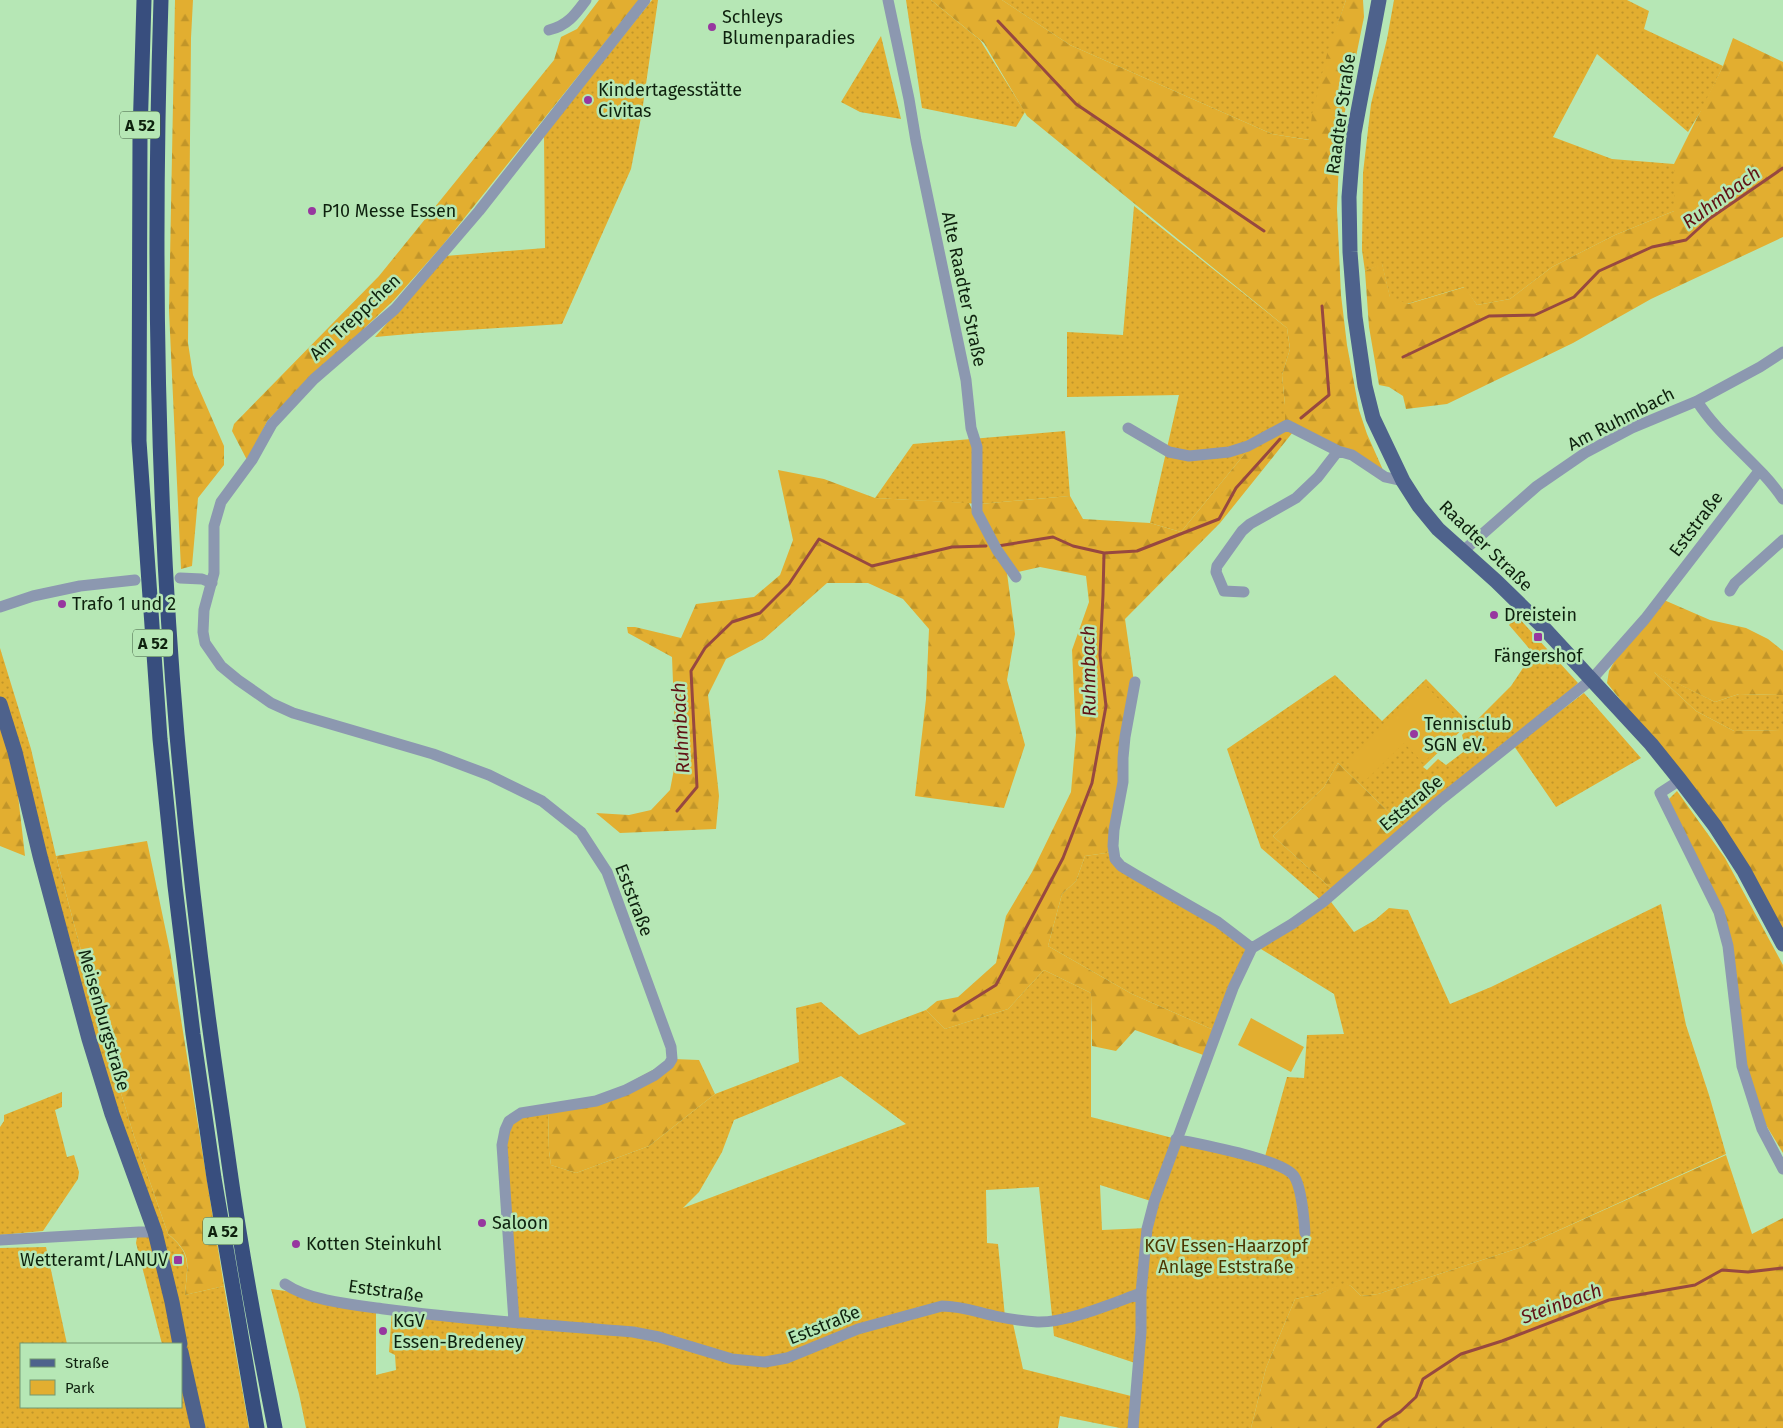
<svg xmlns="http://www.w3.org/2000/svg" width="1783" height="1428" font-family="'Fira Sans',sans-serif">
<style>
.green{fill:url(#green-dots);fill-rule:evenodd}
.forest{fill:url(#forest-firs)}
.pitch{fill:#e2ae30}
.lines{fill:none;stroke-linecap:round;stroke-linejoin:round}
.stream{stroke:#974840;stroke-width:3}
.minor{stroke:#8c98b0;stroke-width:11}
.major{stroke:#4e628c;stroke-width:15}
.highway{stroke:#384e7e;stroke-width:15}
.poi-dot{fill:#97379f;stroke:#b6e7b5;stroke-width:2}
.labels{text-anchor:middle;stroke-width:5;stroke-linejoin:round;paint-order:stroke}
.shield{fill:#b6e7b5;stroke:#405c40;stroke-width:1}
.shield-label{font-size:16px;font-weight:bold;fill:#0e210e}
.poi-label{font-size:18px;fill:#0e210e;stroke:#b6e7b5;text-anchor:start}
.street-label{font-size:18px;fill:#0e210e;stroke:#b6e7b5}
.park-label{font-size:18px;fill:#4c3600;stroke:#b6e7b5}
.water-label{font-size:19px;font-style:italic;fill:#601114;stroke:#b6e7b5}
</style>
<defs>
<pattern id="green-dots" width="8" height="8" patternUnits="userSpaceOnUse" patternTransform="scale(1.25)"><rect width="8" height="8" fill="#e2ae30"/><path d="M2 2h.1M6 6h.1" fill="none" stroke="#c19529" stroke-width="1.8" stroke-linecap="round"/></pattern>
<pattern id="forest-firs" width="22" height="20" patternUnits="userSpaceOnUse" patternTransform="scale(1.25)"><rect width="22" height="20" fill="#e2ae30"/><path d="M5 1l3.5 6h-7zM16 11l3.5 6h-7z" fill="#c19529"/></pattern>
</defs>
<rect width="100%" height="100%" fill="#b6e7b5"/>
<path class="green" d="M652,0H658L642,112L631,169L562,324L420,333L375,337L445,256L545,248L544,135Z
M906,0H931L980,40L1025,112L1016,127L922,108Z
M1002,0H1346C1330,46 1315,92 1310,140L1272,134L1070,45Z
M1394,0H1627L1649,11L1644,29L1723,66L1704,106L1688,132L1597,54L1553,137L1612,159L1674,164V211L1615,235L1552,267L1510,299L1477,305L1464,287L1407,304L1390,298L1382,264L1365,271L1362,250L1363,173L1371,104L1387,39Z
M881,36L901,119L860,112L841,102Z
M1134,206L1287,328L1290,349L1282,375L1285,405V423L1247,451L1181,532L1150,523L1179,395L1067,397V332L1123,335Z
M1065,431L1070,496L980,504L875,498L913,444Z
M1517,616L1578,683L1559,702L1404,827L1338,763L1324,787L1273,836L1334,891L1322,901L1261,848L1227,749L1335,675L1382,721L1426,679L1469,723L1423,767L1427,770L1438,759L1446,765L1466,750L1462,735L1511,686L1533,653L1509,625Z
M0,648L31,749L56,856L104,1037L134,1136L168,1234C193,1255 187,1265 185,1295L224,1286L249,1428H0V1248L46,1247L67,1344H21V1407H181V1344H162L136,1243L137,1237L156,1233L113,1114L0,701Z
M1653,671L1715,702L1739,694L1783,695V730L1734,731L1696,711Z
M1584,693L1641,758L1556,807L1514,746Z
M1113,852L1114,859L1250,948L1216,1031L1132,994L1048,946L1062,894L1076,881L1085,856Z
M1328,898L1354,932L1375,920L1389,908L1408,910L1450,1004L1491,987L1661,904L1686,1025L1709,1095L1726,1154L1522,1247L1378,1294L1361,1296L1351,1286L1345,1284L1319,1294L1295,1299L1266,1368L1251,1428H1133L1138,1364L1054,1336L1039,1187L986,1190L987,1243L998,1244L1005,1317L956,1305H942L883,1320L858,1329L787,1358L765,1361L731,1358L674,1341L731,1359L765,1362L786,1359L858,1330L927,1309L943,1306L956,1307L996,1317L1012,1319L1023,1369L1135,1397L1132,1428H1120L1060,1416L1058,1428H306L299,1394L271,1289C306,1293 340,1304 376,1308V1375L396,1370L395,1355L389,1352L392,1310L514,1323L502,1145C506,1113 521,1113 548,1110L549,1151L551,1165L576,1173L649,1146L715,1094L799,1062L796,1008L821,1002L859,1035L926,1010L945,1029L1008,1009L1044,970L1091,993V1117L1278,1165C1295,1173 1295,1179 1300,1195C1298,1171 1285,1166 1264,1160L1287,1077L1304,1078L1307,1035L1344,1034L1334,994L1256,946L1292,925ZM841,1076L906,1124L683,1208L699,1192L722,1152L734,1120ZM1100,1185L1154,1202L1147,1228L1102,1230Z
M62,1092V1107L55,1110L67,1157L74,1155L79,1172L78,1179L43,1231L0,1235V1127L4,1121V1115Z"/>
<path class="forest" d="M175,0H193L191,38L188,343L193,375L224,446V465L198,498L192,566L181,569L169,311Z
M599,0H639L442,246L394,300L268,420L247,460L232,431L234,424L379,276L554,60L561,37L577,29Z
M931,0H1002L1070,45L1272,134L1309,140L1312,114L1328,50L1346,0H1363L1364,17L1340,136L1337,209L1341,295L1347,345L1359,410L1367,434L1383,470L1285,423V405L1282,375L1290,349L1287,328L1027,116L984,43Z
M1733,38L1783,62V237L1651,299L1573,343L1447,404L1406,409L1403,396L1389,387L1379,385L1369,327L1365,271L1382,263L1390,297L1408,304L1465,287L1477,305L1510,299L1552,267L1615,235L1674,211V164L1723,66Z
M1282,427L1293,432L1220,523L1125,619L1134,682L1113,852L1085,856L1076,881L1062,894L1048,946L1132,994L1216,1031L1206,1056L1135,1030L1116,1051L1092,1046L1091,993L1044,970L1008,1009L945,1029L926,1010L937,1001L958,997L996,963L1006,916L1032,872L1071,792L1076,735L1072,650L1089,602L1086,576L1040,567L1018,572L984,522L980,504L1070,496L1083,519L1150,523L1181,532L1247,451Z
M778,470L824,479L875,498L969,503L987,541L1007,573L1015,634L1007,680L1025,745L1004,808L915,796L926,699L929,629L903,599L868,583H827L764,639L726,659L708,695L719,796L716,829L620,833L596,813L629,815L651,810L670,790L676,759L672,657L628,633L627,627H635L681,638L696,604L754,597L780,575L793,540Z
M1664,600L1710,620L1746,628L1768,639L1783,651V695L1739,694L1715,702L1654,672L1696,711L1734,731L1783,730V936L1683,778L1607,683L1609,671L1614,662Z
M0,708L13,752L25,856L0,846Z
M1338,763L1404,827L1334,891L1273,836L1324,787Z
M1677,791L1725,858L1783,965V1153L1766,1125L1744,1064L1730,947L1669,799Z
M147,841L170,951L224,1286L185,1295C187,1265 194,1255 168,1234L134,1136L104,1037L56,856Z
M673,1059L699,1060L715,1094L649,1146L576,1173L551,1165L549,1151L548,1110L596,1101Z
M1726,1155L1752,1234L1783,1218V1428H1251L1266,1368L1295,1299L1319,1294L1345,1283L1351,1286L1361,1296L1378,1294L1522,1247Z"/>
<path class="pitch" d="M1425,685L1463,724L1423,763L1404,743L1365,781L1346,762Z
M1251,1018L1304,1047L1291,1072L1238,1045Z"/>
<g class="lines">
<path class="stream" d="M998,21L1076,104L1264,231
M1403,357L1489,316L1535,315L1574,297L1599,271L1652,247L1686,240L1709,219L1783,168
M1301,418L1329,395L1322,306
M998,546L1053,537L1073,546L1104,553L1137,551L1219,519L1236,488L1280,439
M677,811L697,787L691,671L705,648L732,622L760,613L789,584L819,539L872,566L952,547L986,546
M954,1011L996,985L1063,858L1092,783L1106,706L1100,655L1103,595L1104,553
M1378,1428L1384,1422L1400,1412L1416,1397L1423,1379L1461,1354L1502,1341L1609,1300L1695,1285L1722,1270L1748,1272L1783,1268"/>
<path class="minor" d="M888,0L909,99L916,141L966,380L971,428L977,447V512L997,550L1016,577
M549,30C567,26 575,15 586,0
M1697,401C1720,438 1759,463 1783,499
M1128,428L1169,452L1189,456L1229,452L1248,446L1287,425L1338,451L1352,455L1385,477L1403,481
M1462,552L1537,486L1585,453L1632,428L1697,401L1760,367L1783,352
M180,578L202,579L212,583
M1730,591L1735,583L1783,540
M1244,592L1224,591L1216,572L1217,566L1242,531L1250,524L1296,498L1318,477L1338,451
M0,607L33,596L80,586L135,580
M1135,682L1125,737L1123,758V782L1114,830L1113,846L1115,859L1121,866L1136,875L1218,922L1252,948
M1680,780L1660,793L1719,912L1728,946L1742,1066L1762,1129L1783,1169
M1176,1139C1198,1144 1283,1159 1294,1176C1302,1188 1304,1218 1305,1233
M0,1240L139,1232H155
M285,1284C309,1301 355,1305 384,1309C466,1320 550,1325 633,1332L659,1337L732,1359L765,1362L787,1358L858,1329L942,1306C961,1306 977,1312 995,1316C1009,1319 1024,1321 1037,1322C1067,1323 1113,1303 1141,1293L1147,1229L1154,1202L1233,988L1252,948L1292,924L1323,902L1438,802L1592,679L1645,619L1759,471
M514,1322L502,1145L505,1130L509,1121L521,1113L596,1101L626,1090L655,1075L669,1064L672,1059L671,1047L607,872L581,832L542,801L489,775L433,754L293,713L271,703L238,680L221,666L205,643L203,632L204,610L214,573V526L221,502L252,460L272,424L314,379L395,309L479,211L645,0
M1133,1428L1141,1332V1293"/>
<path class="major" d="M1379,0L1354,133L1349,197L1350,252L1355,317L1365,386L1373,418L1403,481L1419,506L1438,529L1496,581L1542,626L1651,744L1680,780L1715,826L1744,871L1783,944
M0,704L15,752L40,856L89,1039L112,1114L155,1232L172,1302L180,1344
M181,1352L198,1428"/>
<path class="highway" d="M144,0L140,135L139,441L160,739L175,886L193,1034L214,1178L257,1428
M161,0C153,245 156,491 177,735C188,857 202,979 220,1101C227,1148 233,1196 241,1243C251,1305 263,1367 275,1428"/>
</g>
<g class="poi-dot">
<circle cx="712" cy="27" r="5"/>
<circle cx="588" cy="100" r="5"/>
<circle cx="312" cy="211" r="5"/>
<circle cx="62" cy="604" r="5"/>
<circle cx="1494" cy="615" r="5"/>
<rect x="1533" y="632" width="10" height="10" rx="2.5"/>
<circle cx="1414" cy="734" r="5"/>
<circle cx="482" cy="1223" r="5"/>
<circle cx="296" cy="1244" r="5"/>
<rect x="173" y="1255" width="10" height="10" rx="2.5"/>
<circle cx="383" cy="1331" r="5"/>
</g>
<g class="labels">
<g class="shield">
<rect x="120" y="111.5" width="40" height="27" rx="4"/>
<rect x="133" y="629.5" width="40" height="27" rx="4"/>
<rect x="203" y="1217.5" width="40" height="27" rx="4"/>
</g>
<g class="shield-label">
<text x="140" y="131">A 52</text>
<text x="153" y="649">A 52</text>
<text x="223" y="1237">A 52</text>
</g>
<g class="poi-label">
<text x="722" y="23">Schleys<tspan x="722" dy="21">Blumenparadies</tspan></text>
<text x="598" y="96">Kindertagesstätte<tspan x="598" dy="21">Civitas</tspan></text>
<text x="322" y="217">P10 Messe Essen</text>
<text x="72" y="610">Trafo 1 und 2</text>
<text x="1504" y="621">Dreistein</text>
<text x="1538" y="662" text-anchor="middle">Fängershof</text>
<text x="1424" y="730">Tennisclub<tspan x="1424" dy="21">SGN eV.</tspan></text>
<text x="492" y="1229">Saloon</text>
<text x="306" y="1250">Kotten Steinkuhl</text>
<text x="168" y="1266" text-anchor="end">Wetteramt/LANUV</text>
<text x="393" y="1327">KGV<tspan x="393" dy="21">Essen-Bredeney</tspan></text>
</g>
<g class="street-label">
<text transform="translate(1341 114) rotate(-82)" y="6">Raadter Straße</text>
<text transform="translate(964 289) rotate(78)" y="6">Alte Raadter Straße</text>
<text transform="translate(355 317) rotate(-43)" y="6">Am Treppchen</text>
<text transform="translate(1621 419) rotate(-27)" y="6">Am Ruhmbach</text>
<text transform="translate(1696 524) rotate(-53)" y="6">Eststraße</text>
<text transform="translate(1486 546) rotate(44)" y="6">Raadter Straße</text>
<text transform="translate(1411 803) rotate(-40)" y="6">Eststraße</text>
<text transform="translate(634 900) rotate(69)" y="6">Eststraße</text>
<text transform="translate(104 1020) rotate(74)" y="6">Meisenburgstraße</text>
<text transform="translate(386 1291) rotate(8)" y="6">Eststraße</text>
<text transform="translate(824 1325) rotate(-22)" y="6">Eststraße</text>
</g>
<g class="park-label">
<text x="1226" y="1252">KGV Essen-Haarzopf<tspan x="1226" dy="21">Anlage Eststraße</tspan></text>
</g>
<g class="water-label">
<text transform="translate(1721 197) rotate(-36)" y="7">Ruhmbach</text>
<text transform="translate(1088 671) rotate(-91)" y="7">Ruhmbach</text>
<text transform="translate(680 728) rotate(-93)" y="7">Ruhmbach</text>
<text transform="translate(1561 1303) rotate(-20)" y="7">Steinbach</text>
</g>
</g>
<rect x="20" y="1343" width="162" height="65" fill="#b6e7b5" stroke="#739872"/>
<rect x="30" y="1359" width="25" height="8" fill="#4e628c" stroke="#739872"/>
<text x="65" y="1368" font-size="15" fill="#0e210e">Straße</text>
<rect x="30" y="1380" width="25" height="15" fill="#e2ae30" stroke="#739872"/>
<text x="65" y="1393" font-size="15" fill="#0e210e">Park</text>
</svg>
